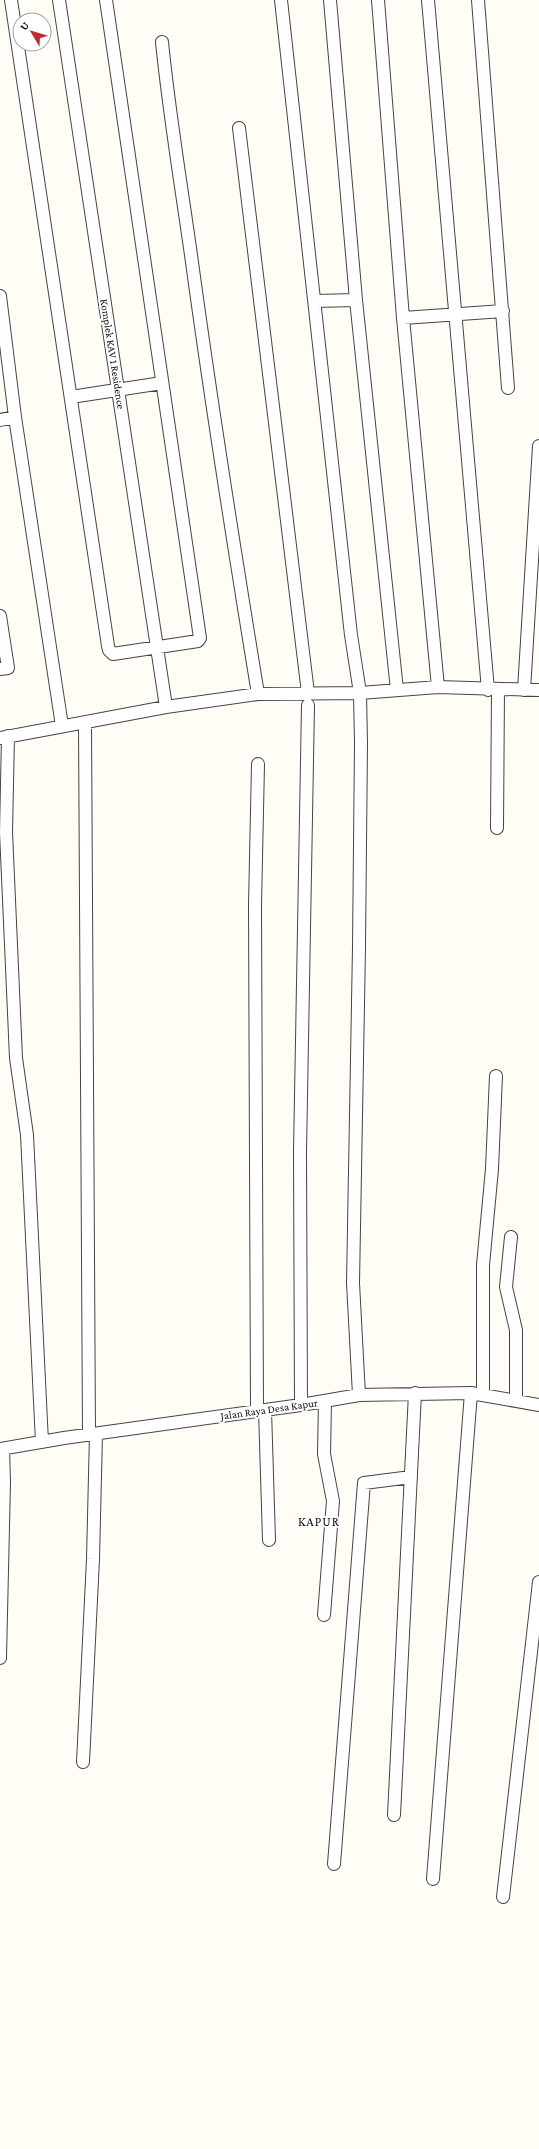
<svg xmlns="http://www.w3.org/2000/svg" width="539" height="2149" font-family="'Crimson Pro',serif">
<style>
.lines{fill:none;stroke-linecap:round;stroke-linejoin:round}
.minor-casing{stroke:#444;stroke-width:14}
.minor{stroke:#fff;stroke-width:12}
.labels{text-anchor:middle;stroke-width:4;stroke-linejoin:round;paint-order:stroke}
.street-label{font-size:11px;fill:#111;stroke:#fff}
.quarter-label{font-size:13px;letter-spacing:1px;fill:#111;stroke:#fff}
</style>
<rect width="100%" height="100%" fill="#fffdf5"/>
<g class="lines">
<defs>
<path id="minor" d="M11,0L108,646L109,650L113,654L198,641L200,638L106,0
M59,0L166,707
M281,0L351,635L360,693L361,743L359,947L353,1283L359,1395
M330,0L356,300L397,690
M378,0L403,318L438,687
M428,0L488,690
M478,0L508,388
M162,42C169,113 181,184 191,255C211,402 234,548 258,694
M239,128L308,693
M0,296L15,417L62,726
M315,301L356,300
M403,318L503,311
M71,397L162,383
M0,420L15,417
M0,616L8,668L0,669
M524,690L539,446
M85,723L89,1435
M8,736L6,832L16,1058L27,1135L42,1442
M0,738L166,707L258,694L360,693L438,687L539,690
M497,828L498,690
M511,1237L506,1287L516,1330V1400
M483,1395V1265L492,1169L496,1076
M301,1405L300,1152L308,705
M265,1410L269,1540
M257,1411L255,905L258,764
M0,1449L64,1438L301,1405L359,1395L471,1393L539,1405
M324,1615L333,1501L324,1454L325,1401
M0,1658L4,1482L3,1449
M83,1762L93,1559L96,1434
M394,1815L415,1393
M334,1864L364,1483L411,1477
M433,1879L471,1393
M503,1897L539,1582"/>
</defs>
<use href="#minor" class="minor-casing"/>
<use href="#minor" class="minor"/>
</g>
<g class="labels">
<g class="street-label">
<text transform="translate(113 354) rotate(81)" y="4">Komplek KAV 1 Residence</text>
<text transform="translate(269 1409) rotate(-8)" y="4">Jalan Raya Desa Kapur</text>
</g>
<g class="quarter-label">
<text x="319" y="1526">KAPUR</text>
</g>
</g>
<g transform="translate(32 32) rotate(308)"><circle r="19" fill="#ffffff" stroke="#a0a0a0"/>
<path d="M0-3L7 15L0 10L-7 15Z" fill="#c4262e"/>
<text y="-6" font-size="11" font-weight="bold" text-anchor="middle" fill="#111111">U</text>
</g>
</svg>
